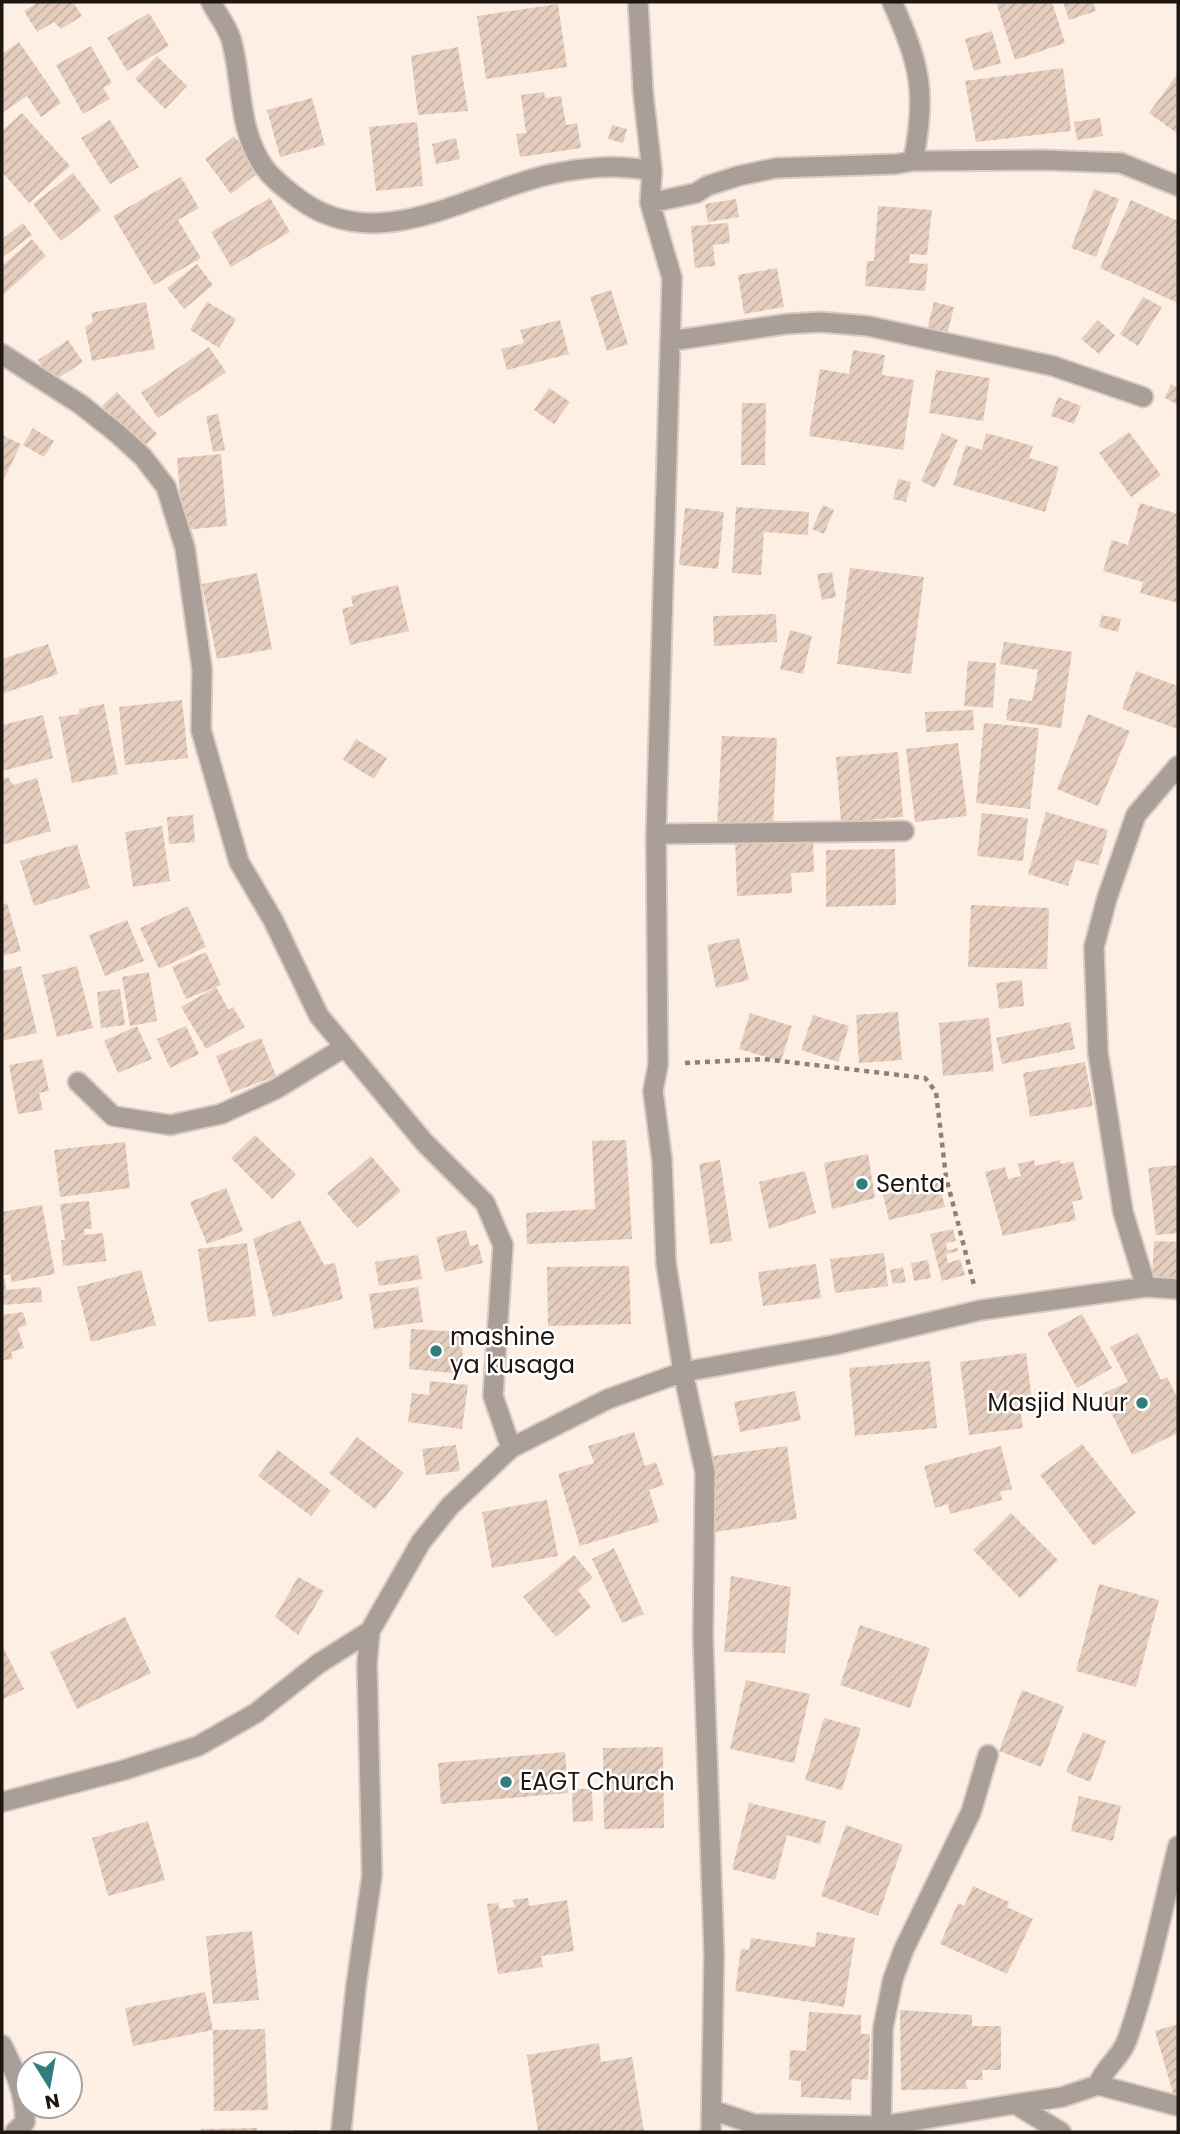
<svg xmlns="http://www.w3.org/2000/svg" width="1180" height="2134" font-family="Poppins,sans-serif">
<style>
.building{fill:url(#building-hatch)}
.lines{fill:none;stroke-linecap:round;stroke-linejoin:round}
.minor-casing{stroke:#daccc3;stroke-width:23}
.path{stroke:#8c8078;stroke-width:4.5;stroke-dasharray:5 5;stroke-linecap:butt}
.minor{stroke:#a99f98;stroke-width:19}
.poi-dot{fill:#347d7f;stroke:#fff;stroke-width:2.5}
.labels{text-anchor:middle;stroke-width:5;stroke-linejoin:round;paint-order:stroke}
.poi-label{font-size:24px;fill:#1e1610;stroke:#fff;text-anchor:start}
</style>
<defs>
<pattern id="building-hatch" width="6" height="6" patternUnits="userSpaceOnUse" patternTransform="scale(1.75)"><rect width="6" height="6" fill="#e5cebe"/><path d="M-1 1l2-2M0 6l6-6M5 7l2-2" fill="none" stroke="#c4b0a2"/></pattern>
</defs>
<rect width="100%" height="100%" fill="#feefe5"/>
<path class="building" d="M34,2H73L82,16L61,29L54,22L37,32L24,11L35,4Z
M996,2H1052L1065,43L1015,60Z
M1063,2H1093L1096,11L1069,20Z
M558,4L567,67L486,79L477,16Z
M149,13L169,46L127,71L107,38Z
M992,31L1001,63L974,71L965,39Z
M19,42L61,103L41,117L27,96L2,113V54Z
M91,46L112,83L103,88L110,99L83,114L56,65Z
M458,47L468,111L418,115L411,56Z
M157,56L187,86L165,109L135,79Z
M1063,68L1071,131L976,142L965,81Z
M1178,73V134L1149,113Z
M544,92L545,98L561,96L566,125L577,123L581,148L520,157L516,134L526,133L521,95Z
M312,98L325,145L280,157L267,110Z
M22,113L70,166L29,203L2,172V131Z
M1100,118L1103,136L1077,140L1074,122Z
M110,120L139,167L110,184L81,138Z
M417,122L423,186L376,191L369,127Z
M612,125L627,129L623,143L608,139Z
M234,136L261,171L231,194L205,159Z
M456,138L460,159L436,164L432,144Z
M73,173L101,210L61,241L33,204Z
M181,177L199,208L178,220L201,258L154,285L113,216Z
M1094,189L1119,199L1096,257L1071,248Z
M270,198L290,232L231,267L211,232Z
M736,199L739,217L708,222L705,204Z
M1131,200L1178,221V303L1100,268Z
M878,206L932,210L927,255L910,254L909,263L928,264L925,291L865,286L867,261H874Z
M23,223L32,235L2,258V239Z
M728,223L730,243L713,245L715,266L695,268L691,226Z
M32,239L46,256L2,296V266Z
M197,264L213,285L184,309L167,288Z
M777,268L784,307L744,314L738,275Z
M611,290L628,344L607,351L590,297Z
M1143,297L1162,307L1138,346L1120,334Z
M146,302L155,349L92,361L85,327L93,322L91,313Z
M207,302L236,319L219,348L190,330Z
M934,302L954,307L946,339L926,334Z
M560,320L569,354L507,370L501,349L524,343L520,330Z
M1098,320L1115,335L1099,354L1081,339Z
M68,340L83,362L52,382L38,360Z
M209,347L226,372L158,418L141,393Z
M853,350L885,355L882,375L914,380L903,450L809,436L820,369L849,374Z
M936,370L990,378L983,421L929,413Z
M1171,384L1178,388V405L1165,398Z
M549,388L570,402L554,424L534,410Z
M117,392L157,434L143,448L102,406Z
M1058,397L1081,406L1074,424L1051,416Z
M742,403H766L765,465H741Z
M218,414L225,450L213,452L206,416Z
M33,428L54,441L44,457L23,445Z
M1129,432L1161,475L1131,497L1099,453Z
M942,433L958,440L935,488L921,481Z
M986,433L1033,446L1029,458L1059,467L1045,512L953,485L966,445L982,450Z
M2,435L21,444L4,479L2,478Z
M221,454L227,526L183,530L177,458Z
M898,479L911,482L906,502L893,499Z
M1140,503L1178,514V603L1140,593L1143,582L1103,571L1112,540L1128,545Z
M823,505L834,510L824,534L812,529Z
M736,507L809,512L808,535L764,532L761,575L732,573Z
M685,508L724,512L718,569L679,565Z
M850,568L924,577L911,674L837,664Z
M832,572L836,597L822,600L817,574Z
M257,573L272,649L217,659L202,584Z
M398,585L409,631L350,645L342,609L353,606L351,596Z
M776,614L777,642L714,646L713,616Z
M1102,615L1121,619L1118,632L1099,627Z
M790,630L812,636L803,674L780,669Z
M1004,642L1072,652L1061,728L1006,720L1009,698L1032,701L1038,670L1000,664Z
M48,644L58,674L2,694V659Z
M968,661L996,663L993,708L964,706Z
M1136,671L1178,686V729L1122,709Z
M182,700L188,758L125,765L119,707Z
M104,704L118,774L72,783L59,717L79,714V709Z
M973,710L974,730L926,732L925,712Z
M1088,714L1130,731L1098,806L1057,789Z
M43,715L53,758L2,771V725Z
M984,723L1039,728L1030,809L976,803Z
M722,736L777,738L773,828L717,825Z
M356,739L387,758L374,779L343,760Z
M958,743L967,816L915,822L906,749Z
M898,752L903,817L841,822L836,757Z
M8,777L13,785L37,778L51,831L2,845V779Z
M1046,812L1108,830L1098,865L1076,860L1068,886L1028,874Z
M982,813L1028,818L1023,861L977,856Z
M193,815L195,842L169,844L167,817Z
M162,826L170,881L133,887L125,832Z
M813,836L814,872L791,873L792,893L737,896L735,839Z
M77,844L90,888L34,906L20,861Z
M895,849L896,905L826,907V850Z
M7,903L21,951L2,956V905Z
M971,905L1049,908L1047,969L968,967Z
M188,906L206,947L159,969L140,928Z
M127,920L144,961L105,976L89,935Z
M739,938L749,980L716,988L707,945Z
M206,952L221,985L186,999L172,967Z
M21,966L37,1033L2,1041V971Z
M77,966L93,1028L57,1037L42,975Z
M149,972L157,1021L130,1026L122,977Z
M1022,980L1024,1006L999,1009L996,983Z
M216,987L229,1010L233,1007L245,1027L206,1049L181,1007Z
M120,989L125,1025L101,1028L97,992Z
M898,1012L902,1060L859,1063L856,1015Z
M750,1013L792,1026L781,1061L739,1049Z
M813,1015L849,1026L838,1062L801,1050Z
M989,1018L994,1071L943,1076L939,1023Z
M1070,1022L1075,1049L1002,1064L996,1038Z
M137,1026L152,1059L118,1073L104,1041Z
M186,1026L199,1054L170,1068L157,1039Z
M261,1038L276,1076L231,1093L216,1056Z
M42,1059L49,1091L39,1093L43,1110L18,1114L9,1065Z
M1085,1062L1093,1106L1030,1117L1023,1073Z
M255,1135L296,1174L272,1199L231,1158Z
M626,1140L632,1239L527,1244L526,1213L595,1209L592,1141Z
M125,1142L130,1188L60,1197L54,1150Z
M868,1154L875,1198L832,1209L824,1163Z
M371,1156L401,1191L357,1228L327,1193Z
M720,1160L732,1241L710,1244L699,1164Z
M1034,1160L1035,1166L1060,1160L1061,1164L1073,1161L1083,1199L1072,1202L1076,1220L1003,1236L985,1172L1005,1167L1008,1179L1021,1176L1018,1164Z
M1178,1165V1233L1156,1235L1148,1168Z
M805,1171L816,1213L769,1229L759,1182Z
M939,1182L945,1207L889,1220L883,1195Z
M226,1188L243,1231L207,1244L190,1202Z
M89,1201L92,1229H84L85,1235L103,1233L106,1261L63,1266L61,1240H65L60,1204Z
M42,1205L55,1274L12,1282L10,1274L2,1276V1212Z
M300,1220L324,1265L335,1263L343,1299L273,1317L253,1239Z
M953,1229L956,1241L946,1243L947,1250L958,1248V1251L946,1254L948,1263L960,1259L965,1275L942,1281L930,1234Z
M466,1230L470,1246L478,1244L483,1263L445,1272L436,1237Z
M1154,1241L1178,1242V1280L1152,1279Z
M247,1243L256,1316L208,1322L198,1249Z
M884,1253L888,1286L835,1293L830,1259Z
M418,1255L422,1279L379,1286L375,1262Z
M928,1260L931,1278L914,1281L911,1263Z
M816,1264L821,1298L763,1306L758,1272Z
M629,1266L631,1324L548,1326L547,1267Z
M903,1267L906,1282L893,1284L890,1270Z
M141,1270L156,1325L91,1342L77,1287Z
M2,1279H5L6,1290L41,1287L42,1302L2,1305Z
M418,1287L423,1322L374,1329L369,1294Z
M23,1312L27,1325L18,1328L24,1348L11,1352L13,1359L2,1360V1315Z
M1082,1314L1112,1368L1077,1388L1047,1333Z
M411,1329L463,1332L462,1374L409,1369Z
M1138,1333L1161,1380L1167,1377L1178,1399V1433L1132,1455L1102,1394L1128,1382L1110,1347Z
M1026,1353L1032,1401L1019,1402L1023,1428L969,1435L960,1362Z
M930,1361L937,1428L855,1436L849,1368Z
M430,1381L468,1385L462,1429L408,1422L412,1393L429,1395Z
M795,1391L801,1420L740,1432L734,1402Z
M634,1432L645,1466L656,1462L664,1485L649,1490L659,1522L580,1546L558,1474L594,1463L588,1446Z
M357,1437L404,1473L375,1509L329,1473Z
M1082,1444L1136,1513L1094,1546L1040,1475Z
M456,1445L460,1471L426,1475L422,1449Z
M787,1446L797,1519L716,1532L706,1457Z
M1001,1446L1012,1489L1000,1492L1002,1500L950,1514L948,1504L935,1508L924,1466Z
M278,1450L331,1491L311,1516L258,1476Z
M547,1500L558,1556L492,1568L482,1512Z
M1011,1513L1058,1560L1020,1598L973,1550Z
M614,1548L644,1614L622,1623L592,1559Z
M574,1555L593,1578L578,1590L591,1607L556,1637L523,1597Z
M731,1576L791,1587L785,1653L724,1652Z
M298,1577L324,1591L298,1635L275,1617Z
M1099,1584L1159,1600L1136,1687L1076,1671Z
M125,1617L151,1673L77,1709L50,1652Z
M860,1625L930,1648L910,1708L840,1685Z
M2,1645L24,1689L2,1700Z
M746,1680L810,1694L794,1763L730,1749Z
M1022,1690L1064,1706L1041,1767L999,1751Z
M824,1718L861,1728L842,1790L805,1780Z
M1083,1732L1106,1741L1090,1782L1066,1772Z
M663,1747L664,1828L604,1829L603,1748Z
M565,1752L568,1793L441,1804L438,1763Z
M572,1789H592L593,1821L573,1822Z
M1079,1796L1121,1806L1113,1841L1071,1831Z
M749,1803L826,1821L820,1844L787,1835L775,1880L732,1869Z
M148,1821L165,1880L108,1896L92,1838Z
M846,1825L903,1845L878,1916L821,1896Z
M973,1886L1009,1902L1007,1907L1033,1919L1007,1974L940,1944L958,1903L964,1906Z
M528,1898L529,1906L567,1900L574,1951L541,1956L543,1967L498,1974L487,1904L498,1903L499,1909L515,1907L513,1900Z
M252,1931L259,2000L213,2004L206,1936Z
M817,1932L855,1938L844,2007L735,1991L741,1949L749,1950L751,1938L815,1947Z
M205,1992L213,2030L133,2046L125,2008Z
M900,2010L972,2015V2026H1001V2070H982L983,2080H966L967,2089L901,2090Z
M809,2012L861,2015V2034H870L868,2080L852,2079L851,2100L801,2097V2081L789,2080L790,2050L806,2051Z
M1178,2024V2099L1175,2100L1155,2031Z
M265,2029L268,2110L214,2111L213,2030Z
M599,2043L601,2062L632,2057L644,2132H538L527,2055Z
M257,2128V2132H201V2129Z
M294,2130H317V2132H294Z"/>
<g class="lines">
<defs>
<path id="minor" d="M211,2C217,14 227,26 231,39C243,81 237,129 264,167C273,180 286,189 299,199C377,257 467,194 547,175C584,167 615,164 652,171
M638,2L643,92L652,171L650,203L672,278L656,834L658,1065L653,1091L662,1160L666,1263L683,1372L705,1472L703,1637L714,1953L711,2132
M892,2C920,63 927,94 913,161
M650,203L696,193L707,186L738,176L776,168L896,164L913,161L1043,160L1121,163L1178,186
M670,341L786,324L820,322L868,326L1053,366L1143,397
M2,354L80,404L118,434L143,457L166,487L185,548L202,669L201,730L239,862L273,920L319,1016L424,1142L485,1203L503,1245L493,1396L511,1448
M656,834L904,831
M78,1082L113,1116L170,1125L221,1114L276,1089L345,1047
M1146,1287L1123,1212L1098,1053L1094,947L1107,898L1136,815L1178,766
M2,1802L124,1770L198,1746L256,1713L318,1664L370,1631
M2,2045C15,2071 25,2093 25,2122L15,2132
M1098,2085L1178,2106
M1015,2104L1062,2097L1098,2085C1104,2067 1121,2058 1127,2040C1149,1978 1162,1910 1178,1846
M712,2110L754,2124L881,2126L1015,2104L1061,2132
M881,2126L883,2028L893,1979L904,1949L971,1812L988,1755
M341,2132L356,1986L372,1875L367,1664L370,1631L421,1542L450,1506L511,1448L608,1399L683,1372L834,1345L981,1310L1146,1287L1178,1289"/>
</defs>
<use href="#minor" class="minor-casing"/>
<path class="path" d="M685,1063L763,1059L925,1078L936,1092L946,1177L974,1285"/>
<use href="#minor" class="minor"/>
</g>
<g class="poi-dot">
<circle cx="862" cy="1184" r="7"/>
<circle cx="436" cy="1351" r="7"/>
<circle cx="1142" cy="1403" r="7"/>
<circle cx="506" cy="1782" r="7"/>
</g>
<g class="labels">
<g class="poi-label">
<text x="876" y="1192">Senta</text>
<text x="450" y="1345">mashine<tspan x="450" dy="28">ya kusaga</tspan></text>
<text x="1128" y="1411" text-anchor="end">Masjid Nuur</text>
<text x="520" y="1790">EAGT Church</text>
</g>
</g>
<rect width="1180" height="2134" fill="none" stroke="#1e1610" stroke-width="7"/>
<g transform="translate(49 2085) rotate(169)"><circle r="33" fill="#ffffff" stroke="#a5a29f" stroke-width="2"/>
<path d="M0-5L12 26L0 18L-12 26Z" fill="#347d7f"/>
<text y="-10" font-size="19" font-weight="bold" text-anchor="middle" fill="#1e1610">N</text>
</g>
</svg>
